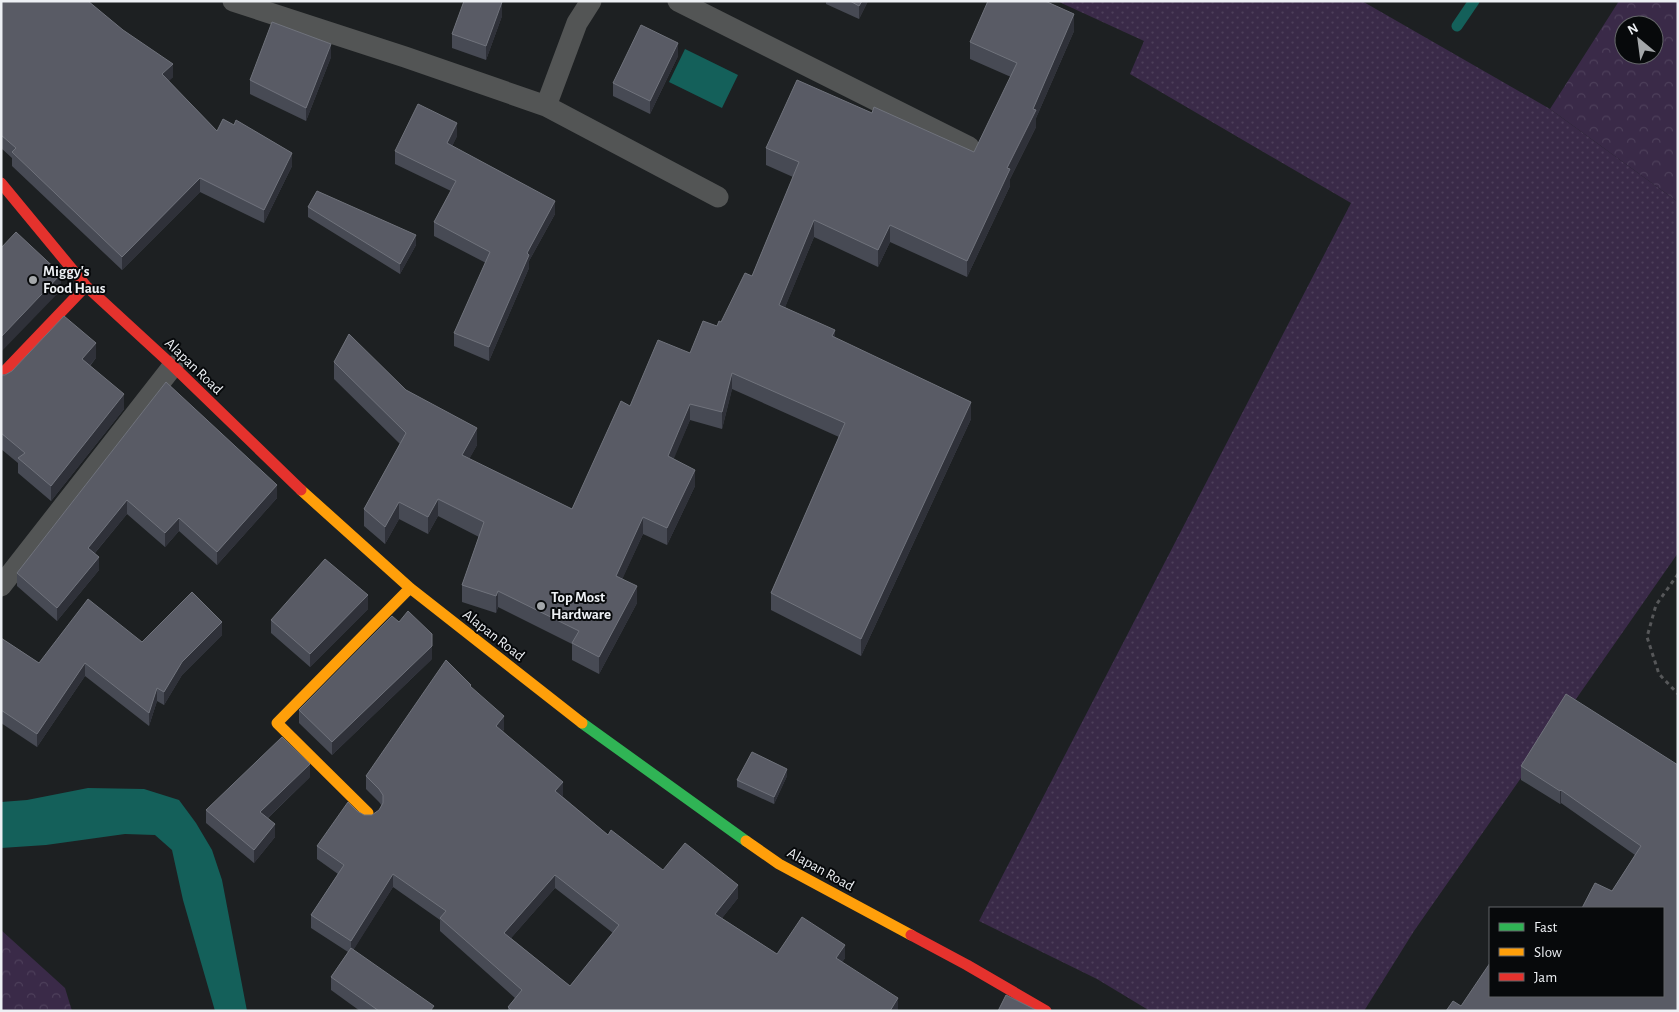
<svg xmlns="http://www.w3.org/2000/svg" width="1679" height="1012" font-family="'Alegreya Sans',sans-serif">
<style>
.grass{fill:url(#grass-dots)}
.forest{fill:url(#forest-crowns);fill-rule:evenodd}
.water{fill:#14605a}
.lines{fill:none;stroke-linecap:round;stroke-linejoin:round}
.stream{stroke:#14605a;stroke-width:11}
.path{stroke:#565759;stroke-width:3;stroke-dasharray:4 4;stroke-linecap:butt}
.lane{stroke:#535555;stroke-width:21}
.fast{stroke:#30b455;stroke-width:11}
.slow{stroke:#ff9f0a;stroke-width:11}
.jam{stroke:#e5322d;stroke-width:11}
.wall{fill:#474a54;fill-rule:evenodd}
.shaded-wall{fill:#2f3139}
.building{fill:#595b65;stroke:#70737c;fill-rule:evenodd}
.poi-dot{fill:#a4a7aa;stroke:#07090b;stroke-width:2}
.labels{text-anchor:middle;stroke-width:4;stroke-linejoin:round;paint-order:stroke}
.poi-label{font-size:15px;font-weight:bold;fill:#edf0f4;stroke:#07090b;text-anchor:start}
.street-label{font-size:15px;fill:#edf0f4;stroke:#07090b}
</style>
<defs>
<pattern id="grass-dots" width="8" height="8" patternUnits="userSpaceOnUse" patternTransform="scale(1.25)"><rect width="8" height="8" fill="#3a2a48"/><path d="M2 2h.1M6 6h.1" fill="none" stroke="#4d3f5a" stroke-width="1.8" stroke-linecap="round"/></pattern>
<pattern id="forest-crowns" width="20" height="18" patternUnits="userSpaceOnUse" patternTransform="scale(1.25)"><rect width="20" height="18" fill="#3a2a48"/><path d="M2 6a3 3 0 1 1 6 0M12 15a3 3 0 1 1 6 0" fill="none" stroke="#4d3f5a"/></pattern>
</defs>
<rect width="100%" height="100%" fill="#1d2022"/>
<path class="grass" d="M1057,1H1362L1550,109L1678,202V553L1414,931L1364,1011H1150L1097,979L979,921L1351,203L1130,74L1144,41Z"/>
<path class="forest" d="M1619,1H1678V202L1550,109ZM1624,25H1654V55H1624Z
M1,930L65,988L72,1011H1Z"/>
<path class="water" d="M685,49L738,75L722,108L669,82Z
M88,788L144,789L179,800L196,823L212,850L222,880L247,1011H215L183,900L172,850L155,835L125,834L46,845L1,848V802L27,800Z"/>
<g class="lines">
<path class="stream" d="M1457,26L1474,1"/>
<path class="path" d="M1678,574L1656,605L1647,637L1659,674L1678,694"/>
<path class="lane" d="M233,1L405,57L546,106L718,197
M678,1L969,147
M546,106L577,23L591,1
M1,586L173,366"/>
<path class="fast" d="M582,723L746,841"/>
<path class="slow" d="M301,490L410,588L582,723
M368,813L277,723L410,588
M746,841L779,864L911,935"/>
<path class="jam" d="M1,183L86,286L173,366L301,490
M1,375L86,286
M911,935L967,965L1046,1011"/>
</g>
<path class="wall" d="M1,1L173,77L168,81L217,131L292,166L264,223L200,192L122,270L12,166V158L1,148Z
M826,1H868L859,19L826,4Z
M502,16L486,60L452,48V34Z
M1074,31L1036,118V127L1010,179V186L967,277L890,242L878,267L814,237L785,307L835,338L971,419L861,656L771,610V593L839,437L732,389L722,429L690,420L673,459L695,486L667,545L643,534L622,579L637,603L599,674L572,660V644L498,607L496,613L462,602V585L479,537L438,516L428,534L399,519L385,544L364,526V509L400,444L334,379V362L406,390L477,445L469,459L572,509L630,406L690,353L721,322L752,276L793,177L766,165V148L872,113L974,152L1011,77L970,59V42Z
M678,56L650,114L613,96V83Z
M331,57L306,121L250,94V80Z
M457,136L452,146L555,214L529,261V268L489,361L454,346V333L486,263L434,236V222L451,191L395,164V151Z
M308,207L416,245L400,274L308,217Z
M96,358L90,366L124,409L51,501L18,473V463L1,449V375Z
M166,382L277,498L217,565L179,531L165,547L127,514L95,553L99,570L57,621L17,586V573Z
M368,609L310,667L271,633V620Z
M222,635L182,675L164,705L157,701L149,726L85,676L37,747L1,723V638L39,663L142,642Z
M432,659L332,755L299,723V710Z
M471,687L504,729L503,731L563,795L562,796L608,835L663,870L738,898L722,918L777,954L845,958L842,962L898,1011H508V1007L515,998L440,931V920L393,887L353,950L434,1011H360L331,990V977L348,952L311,928V915L338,874L317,859V846L357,811L364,815H372L379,810L382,806L379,802L366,789V776ZM555,888L613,933L570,986L511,938Z
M1678,765V1011L1461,1006L1490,996H1663L1582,908L1612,891L1635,855L1561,803L1560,804L1521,780V766Z
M787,776L774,804L737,787V780Z
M310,777L268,818L275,837L254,863L206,823V810Z"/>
<path class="shaded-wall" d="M862,1H868L859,19V6Z
M502,2V16L486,60V46Z
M1074,14V31L1036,118V127L1010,179V186L967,277V261Z
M678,43V56L650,114V101Z
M331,44V57L306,121V108Z
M173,64V77L162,88V74Z
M457,123V136L447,157V143Z
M292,153V166L264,223V210Z
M200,178V192L122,270V257Z
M555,201V214L529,261V268L489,361V347L527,253Z
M814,220V237L779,322V305Z
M890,225V242L878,267V250Z
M416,235V245L400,274V264Z
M61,274V290L1,352V337Z
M835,330V347L832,336Z
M96,343V358L82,374V359Z
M732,373V389L722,429V412Z
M124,394V409L51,501V486Z
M971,402V419L861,656V639Z
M690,404V420L668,473V456Z
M477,428V445L462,472V455Z
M695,470V486L667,545V528Z
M277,485V498L217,565V552Z
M438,499V516L428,534V517Z
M127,500V514L88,561V548Z
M399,502V519L385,544V527Z
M643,517V534L616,593V576Z
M179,518V531L165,547V533Z
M99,557V570L57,621V608Z
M637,586V603L599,674V657Z
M498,591V607L496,613V596Z
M368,595V609L310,667V654Z
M222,622V635L182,675L164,705V692L182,662Z
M432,646V659L332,755V742Z
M85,663V676L37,747V734Z
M157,688V701L149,726V713Z
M504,716V729L496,739V726Z
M310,764V777L260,825V812Z
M787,769V776L774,804V797Z
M563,782V795L555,804V791Z
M1561,790V803L1560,804V791Z
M275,824V837L254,863V850Z
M393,874V887L351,954V941Z
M555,875V888L504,946V933Z
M738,885V898L715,927V914Z
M845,945V958L836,971V958Z
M898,998V1011H890Z"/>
<path class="building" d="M1,1H88L123,30L173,64L162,74L217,131L223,119L234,125L236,120L292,153L264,210L200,178L122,257L12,152L16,148L1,135Z
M464,1H499L502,2L486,46L452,34Z
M850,1H862L859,6Z
M988,1H1045L1074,14L1033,109L1036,110L1007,168L1010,169L967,261L890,225L878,250L814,220L779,305L835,330L832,336L971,402L861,639L771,593L845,423L732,373L722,412L690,404L668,456L695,470L667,528L643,517L616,576L637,586L599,657L572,643L579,631L498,591L496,596L462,585L484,522L438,499L428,517L399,502L385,527L364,509L406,433L334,362L349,334L406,390L477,428L462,455L572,509L621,401L630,406L658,340L690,353L703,321L717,326L719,321L721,322L745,273L752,276L799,162L766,148L797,80L872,113L874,107L974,152L1017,63L970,42Z
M272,22L331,44L306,108L250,80Z
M641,25L678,43L650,101L613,83Z
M418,104L457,123L447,143L555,201L527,253L529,255L489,347L454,333L490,252L434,222L456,181L395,151Z
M317,191L416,235L400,264L308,207Z
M16,232L61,274L1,337V248Z
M64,316L96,343L82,359L124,394L51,486L18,458L25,453L1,433V375H5L12,371Z
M166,382L277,485L217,552L179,518L165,533L127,500L88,548L99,557L57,608L17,573Z
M325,559L368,595L310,654L271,620Z
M192,592L222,622L182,662L164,692L157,688L149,713L85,663L37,734L1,710V638L39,663L88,599L142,642Z
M408,611L432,634V646L332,742L299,710L392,616L399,622Z
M446,660L471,685L470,686L504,716L496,726L563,782L555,791L608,835L611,830L663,870L685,843L738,885L715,914L777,954L802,917L845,945L836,958L898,998L890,1011H512L508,1007L522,990L440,918L446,911L393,874L351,941L311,915L344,865L317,846L348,802L357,811L364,815H372L379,810L383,803V795L379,789L366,776ZM555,875L619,925L570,986L504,933Z
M1566,694L1678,765V1011H1446L1453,1001L1461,1006L1490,963V996H1663V908H1582L1595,883L1612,891L1641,846L1561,790L1560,791L1521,766Z
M282,737L310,764L260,812L275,824L254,850L206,810Z
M752,752L787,769L774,797L737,780Z
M351,948L434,1006L430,1011H379L331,977Z
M1006,995L1038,1011H998Z"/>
<g class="poi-dot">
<circle cx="33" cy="280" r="5"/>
<circle cx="541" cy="606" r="5"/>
</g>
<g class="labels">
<g class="poi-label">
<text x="43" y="276">Miggy's<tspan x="43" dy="17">Food Haus</tspan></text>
<text x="551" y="602">Top Most<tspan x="551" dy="17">Hardware</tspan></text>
</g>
<g class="street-label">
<text transform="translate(194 366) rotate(44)" y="5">Alapan Road</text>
<text transform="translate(494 635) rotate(38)" y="5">Alapan Road</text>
<text transform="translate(821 869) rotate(29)" y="5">Alapan Road</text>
</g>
</g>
<rect width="1679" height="1012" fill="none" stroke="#edf0f4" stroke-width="5"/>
<rect x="1489" y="907" width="175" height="90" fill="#07090b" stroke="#636568"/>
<rect x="1499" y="923" width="25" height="8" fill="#30b455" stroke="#636568"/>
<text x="1534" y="932" font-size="15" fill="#edf0f4">Fast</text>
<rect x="1499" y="948" width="25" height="8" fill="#ff9f0a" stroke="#636568"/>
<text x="1534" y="957" font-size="15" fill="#edf0f4">Slow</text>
<rect x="1499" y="973" width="25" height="8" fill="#e5322d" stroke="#636568"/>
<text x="1534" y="982" font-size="15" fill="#edf0f4">Jam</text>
<g transform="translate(1639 40) rotate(331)"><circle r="24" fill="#07090b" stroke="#636568"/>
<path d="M0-4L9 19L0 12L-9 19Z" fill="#a4a7aa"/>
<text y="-8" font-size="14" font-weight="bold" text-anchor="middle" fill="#edf0f4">N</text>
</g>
</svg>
